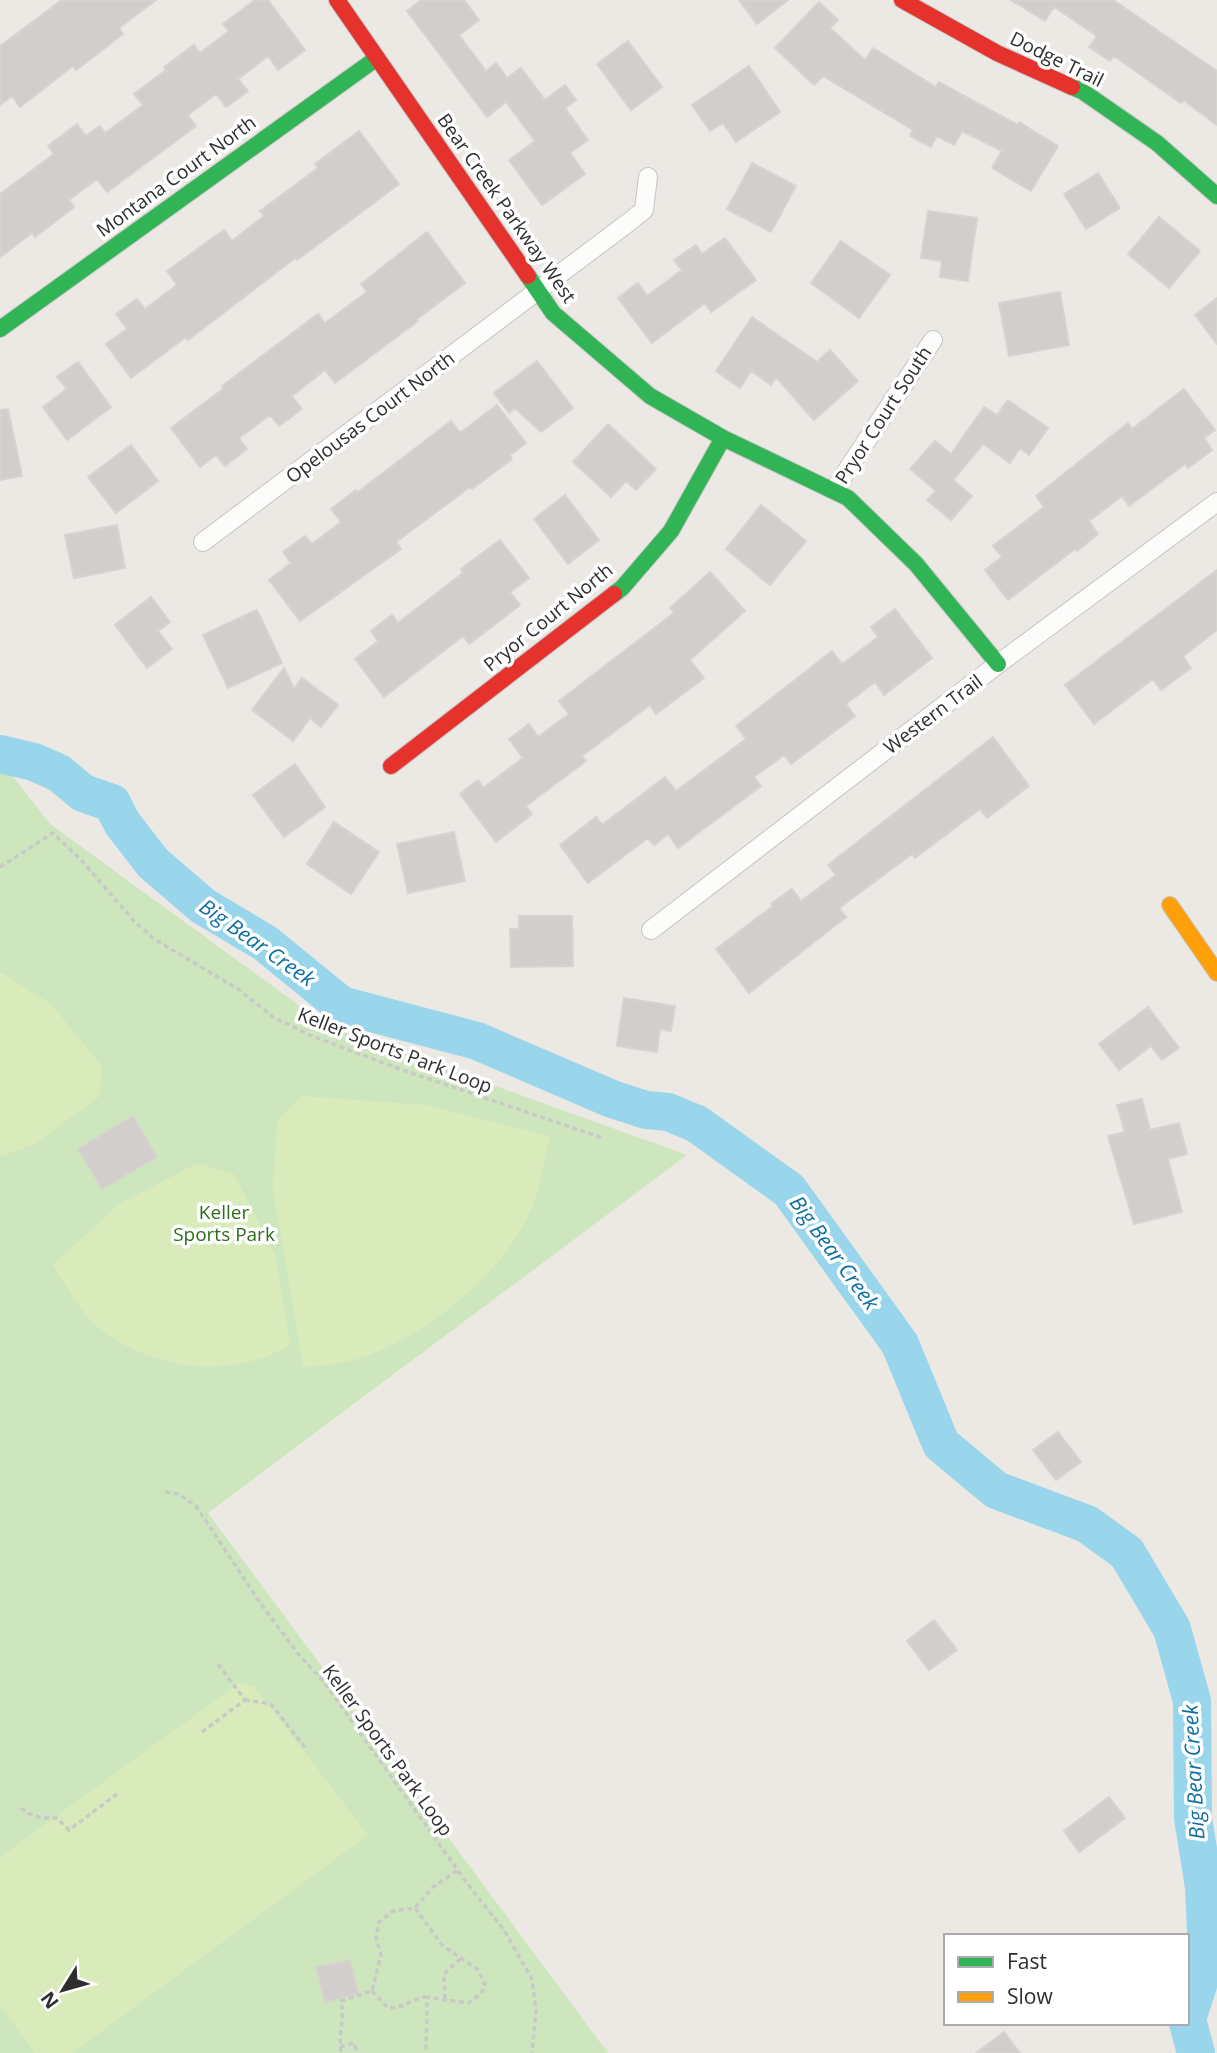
<svg xmlns="http://www.w3.org/2000/svg" width="1217" height="2053" font-family="'Open Sans',sans-serif">
<style>
.green{fill:#cee6be}
.pitch{fill:#d9eabb}
.lines{fill:none;stroke-linecap:round;stroke-linejoin:round}
.river{stroke:#99d6ec;stroke-width:38}
.building{fill:#d1cecb;stroke:#d7d4d0;stroke-width:2}
.street-casing{stroke:#c5c4c5;stroke-width:20}
.fast-casing{stroke:#c5c4c5;stroke-width:18}
.slow-casing{stroke:#c5c4c5;stroke-width:18}
.jam-casing{stroke:#c5c4c5;stroke-width:18}
.path{stroke:#c9c9c8;stroke-width:3.5;stroke-dasharray:5 3.5;stroke-linecap:butt}
.street{stroke:#fcfcfb;stroke-width:18}
.fast{stroke:#30b455;stroke-width:16}
.slow{stroke:#ff9f0a;stroke-width:16}
.jam{stroke:#e5322d;stroke-width:16}
.labels{text-anchor:middle;stroke-width:7;stroke-linejoin:round;paint-order:stroke}
.street-label{font-size:19px;fill:#2e2e2e;stroke:#fff}
.park-label{font-size:19px;fill:#2c6e1b;stroke:#fff}
.water-label{font-size:21px;font-style:italic;fill:#0d6fa3;stroke:#fff}
</style>
<rect width="100%" height="100%" fill="#ece8e4"/>
<path class="green" d="M0,760L50,824L326,1025L687,1155L208,1513L608,2053H0Z"/>
<path class="pitch" d="M2,973L51,1004L102,1067L99,1097L33,1145L0,1157V974Z
M302,1096L427,1105L550,1136C545,1155 542,1175 537,1194C514,1269 416,1348 341,1363C329,1365 316,1366 303,1367L273,1191L277,1120Z
M198,1163L234,1174L275,1255L291,1345C230,1380 150,1371 97,1326C78,1310 66,1285 53,1265L119,1204Z
M239,1683L254,1686L368,1835L72,2053H35L0,2005V1857Z"/>
<g class="lines">
<path class="river" d="M0,754L34,762L59,773L83,793L112,803L122,823L153,863L203,906L265,943L341,1005L477,1041L612,1099L646,1110L668,1112L697,1124L789,1190L900,1344L941,1444L996,1490L1087,1524L1127,1553L1172,1629L1192,1701L1193,1818L1204,1887L1207,1957L1187,2019L1196,2053"/>
</g>
<path class="building" d="M62,0H156L119,28L123,34L76,70L73,66L20,107L12,96L0,105V46Z
M255,0H268L305,50L278,70L268,56L238,79L248,91L226,107L216,94L188,115L196,126L107,192L97,179L69,200L74,207L35,237L32,233L0,257V194L54,154L48,146L77,124L86,136L100,126L105,133L143,105L134,94L166,70L164,67L194,45L200,53L229,31L223,24Z
M421,0H464L479,20L459,35L486,71L496,63L507,78L521,68L545,100L565,85L576,100L565,108L588,140L570,153L585,174L542,205L509,160L535,141L506,102L487,117L407,11Z
M739,0H788L757,24Z
M1011,0H1113L1217,71V125L1183,100L1181,103L1114,56L1110,61L1089,47L1097,36L1054,7L1045,21Z
M819,2L838,20L830,28L865,60L873,48L936,87L939,82L1018,125L1019,122L1058,146L1031,191L992,168L1002,151L962,131L954,145L937,136L931,147L910,136L913,130L823,76L814,85L775,48Z
M628,41L662,87L631,110L597,64Z
M749,66L780,112L736,142L723,123L710,131L692,105Z
M359,131L399,184L297,260L295,258L188,340L186,337L131,378L106,344L127,329L116,314L137,299L145,309L177,285L167,271L224,230L232,241L264,216L260,211L318,168L315,164Z
M752,163L796,186L771,232L727,209Z
M1098,173L1120,208L1086,229L1064,194Z
M928,211L977,218L968,281L940,277L942,261L921,258Z
M1159,217L1200,251L1169,288L1128,254Z
M427,232L465,283L417,319L418,321L335,383L325,370L292,396L302,409L279,426L270,415L239,438L247,449L225,466L216,455L200,467L171,428L224,388L222,386L318,314L325,323L367,292L361,284Z
M725,238L756,280L711,312L705,303L652,343L618,298L638,283L647,296L682,270L674,260L696,245L702,254Z
M841,241L890,275L859,318L811,283Z
M1060,292L1069,345L1009,356L999,303Z
M1217,298V344L1195,315Z
M752,317L817,362L830,350L858,381L814,420L776,377L771,385L751,371L740,388L716,371Z
M537,361L573,408L541,432L515,408L509,413L494,393Z
M78,362L111,407L67,440L43,407L67,389L57,377Z
M1184,389L1215,430L1204,438L1212,450L1188,468L1185,464L1129,506L1122,496L1089,521L1098,534L1077,551L1075,549L1008,600L985,570L1002,557L993,546L1044,507L1036,496L1128,423L1132,429Z
M1008,400L1048,428L1029,455L1020,448L1010,463L983,444L953,480L972,496L951,520L927,500L936,491L910,469L935,441L951,454L984,407L997,415Z
M497,405L526,443L510,455L512,459L472,489L470,487L396,542L401,549L300,621L269,580L291,563L283,552L305,536L312,544L341,522L331,509L356,490L358,492L451,421L460,433Z
M8,409L22,476L0,480V410Z
M608,424L656,469L636,490L626,481L611,497L573,462Z
M131,445L158,481L116,513L88,477Z
M565,495L599,540L568,564L534,519Z
M761,505L806,541L770,585L726,549Z
M117,525L125,568L74,578L65,535Z
M500,540L529,578L510,592L520,605L469,644L463,636L384,697L355,659L378,641L371,631L392,615L398,623L463,573L461,569Z
M1217,570V630L1183,656L1191,668L1161,690L1153,679L1094,724L1065,685Z
M710,572L745,611L690,660L704,678L656,714L650,705L582,756L586,761L526,806L532,814L496,842L460,794L478,780L483,788L523,758L509,739L529,724L538,737L569,714L559,701L674,613L670,608Z
M151,597L170,622L158,631L172,649L147,668L115,625Z
M895,609L932,658L884,695L875,682L846,704L855,716L791,764L784,755L754,777L761,786L678,848L668,834L654,845L648,838L588,883L560,845L596,817L602,825L665,777L676,791L746,739L736,726L832,651L842,664L878,637L871,627Z
M257,610L282,663L228,688L203,635Z
M284,668L294,689L302,678L338,705L321,727L310,718L293,741L252,710Z
M993,737L1029,786L987,818L980,809L915,858L912,854L839,908L846,917L749,993L716,949L773,906L771,904L792,889L801,901L836,875L828,865Z
M295,764L325,807L284,837L253,795Z
M334,822L379,852L351,894L307,864Z
M454,832L465,881L408,893L397,844Z
M519,916H572L573,966L511,967L510,929H519Z
M624,998L675,1006L671,1031L660,1029L657,1052L617,1046Z
M1148,1007L1179,1048L1162,1060L1151,1046L1119,1070L1099,1044Z
M1142,1099L1150,1130L1179,1123L1187,1154L1168,1159L1182,1212L1134,1224L1108,1136L1125,1132L1117,1105Z
M133,1116L157,1157L102,1189L78,1149Z
M1058,1432L1081,1462L1056,1480L1033,1450Z
M934,1620L957,1650L929,1670L907,1641Z
M1109,1797L1125,1818L1079,1852L1064,1831Z
M350,1960L359,1994L325,2002L316,1967Z
M1004,2032L1020,2053H976Z"/>
<g class="lines">
<defs>
<path id="street" d="M834,490L933,340
M203,542L629,222L644,210L648,177
M651,930L998,664L1217,502"/>
<path id="fast" d="M1072,87L1082,91L1157,143L1217,196
M528,276L553,313L650,396L723,438L848,498L916,564L998,664
M0,329L377,58
M614,594L622,588L671,531L723,438"/>
<path id="slow" d="M1170,905L1217,973"/>
<path id="jam" d="M337,0L528,276
M902,0L997,53L1072,87
M391,766L614,594"/>
</defs>
<use href="#street" class="street-casing"/>
<use href="#fast" class="fast-casing"/>
<use href="#slow" class="slow-casing"/>
<use href="#jam" class="jam-casing"/>
<path class="path" d="M0,867L53,833L82,861L134,921L154,939L238,989L273,1017L312,1036L397,1068L603,1138
M165,1492L178,1494L196,1506L261,1604L298,1654L324,1682L466,1882L504,1930L532,1979L536,2010L532,2053
M245,1700L271,1704L307,1750
M202,1732L245,1700L218,1664
M21,1808C33,1818 42,1818 57,1818L69,1830L117,1794
M415,1908L442,1945L477,1969L485,1984L481,1994L468,2003L427,1997L426,2053
M372,1991L388,2008C405,2008 411,1999 426,1997
M445,1999L444,1974L461,1958
M340,2047L354,2043L357,2053
M341,2052C338,2034 345,2019 341,2001L372,1991L381,1955L376,1937L379,1922L393,1911L415,1908L433,1887L458,1870"/>
<use href="#street" class="street"/>
<use href="#fast" class="fast"/>
<use href="#slow" class="slow"/>
<use href="#jam" class="jam"/>
</g>
<g class="labels">
<g class="street-label">
<text transform="translate(1057 59) rotate(26)" y="7">Dodge Trail</text>
<text transform="translate(176 176) rotate(-36)" y="7">Montana Court North</text>
<text transform="translate(507 208) rotate(55)" y="7">Bear Creek Parkway West</text>
<text transform="translate(883 415) rotate(-57)" y="7">Pryor Court South</text>
<text transform="translate(370 417) rotate(-37)" y="7">Opelousas Court North</text>
<text transform="translate(548 617) rotate(-39)" y="7">Pryor Court North</text>
<text transform="translate(933 714) rotate(-37)" y="7">Western Trail</text>
<text transform="translate(395 1050) rotate(21)" y="7">Keller Sports Park Loop</text>
<text transform="translate(388 1750) rotate(54)" y="7">Keller Sports Park Loop</text>
</g>
<g class="park-label">
<text x="224" y="1219">Keller<tspan x="224" dy="22">Sports Park</tspan></text>
</g>
<g class="water-label">
<text transform="translate(257 943) rotate(35)" y="7">Big Bear Creek</text>
<text transform="translate(834 1253) rotate(54)" y="7">Big Bear Creek</text>
<text transform="translate(1194 1772) rotate(-93)" y="7">Big Bear Creek</text>
</g>
</g>
<rect x="944" y="1934" width="245" height="91" fill="#ffffff" stroke="#ababab" stroke-width="2"/>
<rect x="958" y="1957" width="35" height="10" fill="#30b455" stroke="#ababab" stroke-width="2"/>
<text x="1007" y="1969" font-size="21" fill="#2e2e2e">Fast</text>
<rect x="958" y="1992" width="35" height="10" fill="#ff9f0a" stroke="#ababab" stroke-width="2"/>
<text x="1007" y="2004" font-size="21" fill="#2e2e2e">Slow</text>
<g transform="translate(63 1990) rotate(233)" stroke="#ffffff" stroke-width="5" paint-order="stroke">
<path d="M0-5L12 26L0 18L-12 26Z" fill="#2e2e2e"/>
<text y="-10" font-size="19" font-weight="bold" text-anchor="middle" fill="#2e2e2e">N</text>
</g>
</svg>
